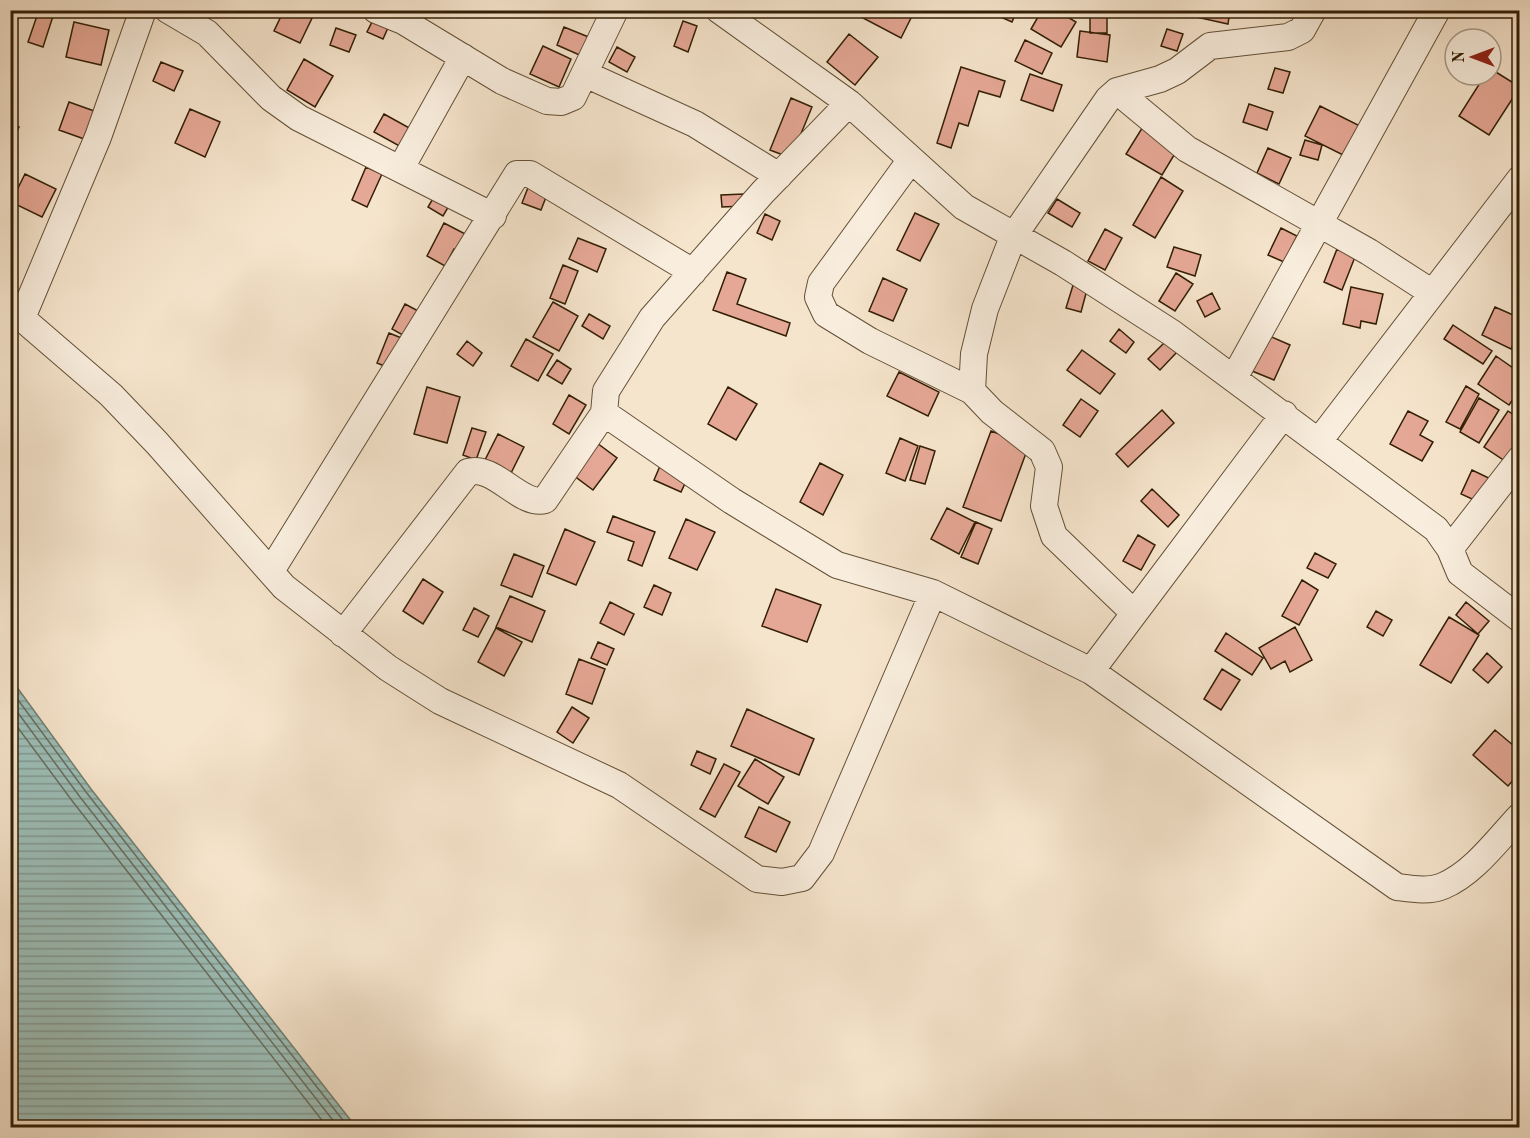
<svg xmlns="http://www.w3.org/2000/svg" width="1530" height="1138" font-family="'Old Standard TT',serif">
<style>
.water{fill:url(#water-rules);stroke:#727f71;stroke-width:1.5}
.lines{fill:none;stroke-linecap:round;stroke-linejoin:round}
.shore{stroke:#686f5f;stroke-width:1.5}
.building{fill:#e6a896;stroke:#321f05;stroke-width:1.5}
.minor-casing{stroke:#635037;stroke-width:28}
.minor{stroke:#f9eede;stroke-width:26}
</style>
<defs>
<pattern id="water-rules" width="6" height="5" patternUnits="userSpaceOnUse" patternTransform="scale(1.5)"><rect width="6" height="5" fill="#9dbfb9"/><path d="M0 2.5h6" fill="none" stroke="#819b94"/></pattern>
</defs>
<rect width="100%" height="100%" fill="#f6e5cd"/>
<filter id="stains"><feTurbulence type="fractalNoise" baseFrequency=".00333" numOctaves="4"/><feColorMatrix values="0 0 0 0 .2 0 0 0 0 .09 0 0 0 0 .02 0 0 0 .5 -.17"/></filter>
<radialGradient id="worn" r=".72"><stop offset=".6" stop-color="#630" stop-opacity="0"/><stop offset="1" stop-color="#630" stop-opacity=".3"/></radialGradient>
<path class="water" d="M11,679L91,789L356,1127H11Z"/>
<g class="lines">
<path class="shore" d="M10,689L86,792L349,1128
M10,702L80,797L339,1128
M10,717L73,802L328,1128"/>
</g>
<path class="building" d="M39,10H55L43,47L28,42Z
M284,10H306L314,14L300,43L274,31Z
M848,10H915L901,38Z
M985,10H1017L1012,22Z
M1042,10H1056L1076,22L1061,47L1031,29Z
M1090,10H1107V33H1090Z
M1197,10H1230L1228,24L1196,17Z
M376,14L391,21L383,39L367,32Z
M683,21L697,26L688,52L674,46Z
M74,22L109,30L101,65L66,57Z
M564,27L591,38L584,57L557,45Z
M336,28L356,35L349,52L330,45Z
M1167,29L1183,34L1177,51L1161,46Z
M1080,31L1110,35L1107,62L1077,57Z
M849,34L878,57L855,85L827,62Z
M1025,40L1052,53L1042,74L1015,61Z
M543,46L571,59L559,87L530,74Z
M617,47L635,57L627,72L609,62Z
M304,59L333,76L315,107L287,90Z
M161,62L183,71L174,91L153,81Z
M961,67L1005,81L1000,97L979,91L968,126L959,123L951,148L937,143Z
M1275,68L1290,72L1283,93L1268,89Z
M1491,69L1520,87L1489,135L1459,116L1485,75H1491Z
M1030,74L1062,85L1053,111L1021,100Z
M791,98L812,107L791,158L770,150Z
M69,102L97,112L87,140L59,130Z
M1249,104L1273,112L1267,130L1243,122Z
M1320,106L1364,128L1349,158L1305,136Z
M190,109L220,122L205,157L175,143Z
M384,114L413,130L403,148L374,132Z
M10,124L19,127L10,148Z
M1144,125L1179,147L1162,175L1126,154Z
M1305,140L1322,145L1318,160L1300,155Z
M1268,148L1291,158L1279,184L1257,173Z
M366,167L382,174L367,207L352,200Z
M25,174L56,189L42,217L11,202Z
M1161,177L1183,191L1155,238L1133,225Z
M529,185L548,192L541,210L522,203Z
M438,190L453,199L443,216L428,207Z
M744,194L745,206L722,207L721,195Z
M1057,199L1080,213L1072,227L1048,213Z
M915,213L939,224L920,261L897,250Z
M765,214L780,221L772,240L757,233Z
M444,223L473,238L464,254L454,249L445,266L427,256Z
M1281,228L1297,236L1284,262L1268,255Z
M1105,229L1122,238L1105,270L1088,261Z
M578,238L606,249L597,272L569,259Z
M1174,247L1201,255L1195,276L1167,267Z
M1337,249L1355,257L1342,290L1324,282Z
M563,265L578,271L565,304L550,298Z
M727,272L746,279L737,304L790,323L786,336L713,310Z
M1176,273L1193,284L1175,311L1159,301Z
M883,278L907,289L893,321L869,311Z
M1074,282L1088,286L1081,312L1066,308Z
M1351,287L1383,294L1376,324L1361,321L1360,328L1343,324Z
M1212,293L1220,309L1205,317L1197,301Z
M553,302L578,316L559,351L533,337Z
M405,304L422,313L408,338L392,329Z
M1495,307L1520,318V331L1511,349L1482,335Z
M589,314L610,326L603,339L582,326Z
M1453,325L1492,351L1483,364L1444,339Z
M1119,329L1134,342L1126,353L1110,341Z
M389,333L404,339L392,369L377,363Z
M1267,335L1290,345L1274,380L1252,371Z
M526,339L553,354L538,381L511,366Z
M467,341L482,353L473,366L457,354Z
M1166,341L1177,352L1160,370L1148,359Z
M1082,350L1115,374L1100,394L1067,370Z
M1496,356L1520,373V389L1509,405L1478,384Z
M557,360L571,369L562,384L547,375Z
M899,372L939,392L928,416L887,396Z
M1466,386L1479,394L1460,429L1446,422Z
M427,387L460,397L447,443L414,434Z
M728,387L757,404L736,440L708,424Z
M569,395L586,405L569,434L553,424Z
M1479,398L1499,410L1479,443L1460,432Z
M1081,399L1098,411L1080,437L1063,425Z
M1162,410L1174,423L1128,467L1116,454Z
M1408,411L1428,421L1420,435L1433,442L1422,461L1390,444Z
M1508,411L1520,419V439L1505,461L1484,447Z
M472,428L486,432L476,460L463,455Z
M991,431L1029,445L1001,521L963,507Z
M498,434L524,447L510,475L484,462Z
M900,438L918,446L905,481L886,473Z
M597,443L617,458L593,490L573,475Z
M920,446L935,451L925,484L910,480Z
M820,463L843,475L823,515L800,502Z
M660,466L687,479L681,492L654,480Z
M1472,470L1495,481L1483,504L1461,494Z
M1152,489L1179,515L1168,527L1141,501Z
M947,508L975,522L959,554L931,539Z
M613,516L655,532L642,566L628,560L634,542L607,532Z
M686,519L715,532L697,570L669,558Z
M976,522L992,529L978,564L961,557Z
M565,529L595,542L576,585L547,573Z
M1138,535L1155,545L1141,570L1123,561Z
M1315,553L1336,564L1328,578L1307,568Z
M514,554L544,566L532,597L501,585Z
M423,579L443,592L423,624L403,611Z
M1302,580L1318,590L1299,625L1282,616Z
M654,585L671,593L662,615L644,607Z
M776,589L821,605L807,642L762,626Z
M510,596L545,611L532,642L496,627Z
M610,602L634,614L624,635L600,623Z
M1466,602L1489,621L1478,634L1456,615Z
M474,608L489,616L478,637L463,630Z
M1376,611L1392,620L1383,636L1367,627Z
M1449,617L1479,635L1451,683L1420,665Z
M1295,627L1312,660L1290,672L1285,661L1271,669L1259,648Z
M496,628L522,642L504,676L478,662Z
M1226,633L1263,658L1252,675L1215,651Z
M598,642L614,649L607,665L591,658Z
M1487,653L1502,667L1488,683L1473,670Z
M579,659L605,669L592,704L566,694Z
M1222,669L1240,680L1221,710L1204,699Z
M572,707L589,718L573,743L557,732Z
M747,709L814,739L799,775L731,746Z
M1495,730L1520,751V772L1508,786L1473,755Z
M697,751L716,759L710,774L691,765Z
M755,759L784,777L768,804L738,786Z
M724,764L740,772L715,817L700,809Z
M759,807L790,822L776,852L745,837Z"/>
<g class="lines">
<defs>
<path id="minor" d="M168,10L207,33L271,98L299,118L493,216
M376,10L403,21L502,81L547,101L561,102L573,97L615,10
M719,10L849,103L964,207L1063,263L1172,333L1436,529L1450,549L1460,573L1520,619
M585,74L695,124L779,176
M1117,91L1187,149L1369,252L1431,292
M849,103L763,192L652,318L606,391L604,413L732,501L837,565L933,593L1091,671L1397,887C1412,889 1429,892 1443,886C1474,873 1498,839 1520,816
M910,161L821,283L818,297L826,314L870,341L972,391
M401,168L463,57
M10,308L111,395L157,443L284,587L388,668L440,701L619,785L757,879L782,882L802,878L821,853L933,593
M22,318L98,137L143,10
M1234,378L1437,10
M1319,441L1520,179
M1450,549L1520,459
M271,571L517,174H530L693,272
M1134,613L1054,536L1044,506L1049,467L1042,451L992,412L972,391L974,354L985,309L1013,237L1108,99L1117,91L1160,79L1177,71L1210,46L1288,37L1302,30L1313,10
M343,634L468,472C494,464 521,507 545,500L604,413
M1091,671L1284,414"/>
</defs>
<use href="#minor" class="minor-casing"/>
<use href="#minor" class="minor"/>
</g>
<rect width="1530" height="1138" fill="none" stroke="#f6e5cd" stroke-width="36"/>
<rect x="12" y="12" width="1506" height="1114" fill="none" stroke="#321f05" stroke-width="3"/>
<rect x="18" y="18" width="1494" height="1102" fill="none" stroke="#321f05" stroke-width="1.5"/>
<g transform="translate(1473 57) rotate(270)"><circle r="28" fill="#f9eede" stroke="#a99b87" stroke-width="1.5"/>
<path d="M0-4.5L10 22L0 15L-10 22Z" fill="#8f2418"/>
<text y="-9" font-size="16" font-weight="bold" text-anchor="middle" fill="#321f05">N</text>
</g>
<rect width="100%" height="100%" filter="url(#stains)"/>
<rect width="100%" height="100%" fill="url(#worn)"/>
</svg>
